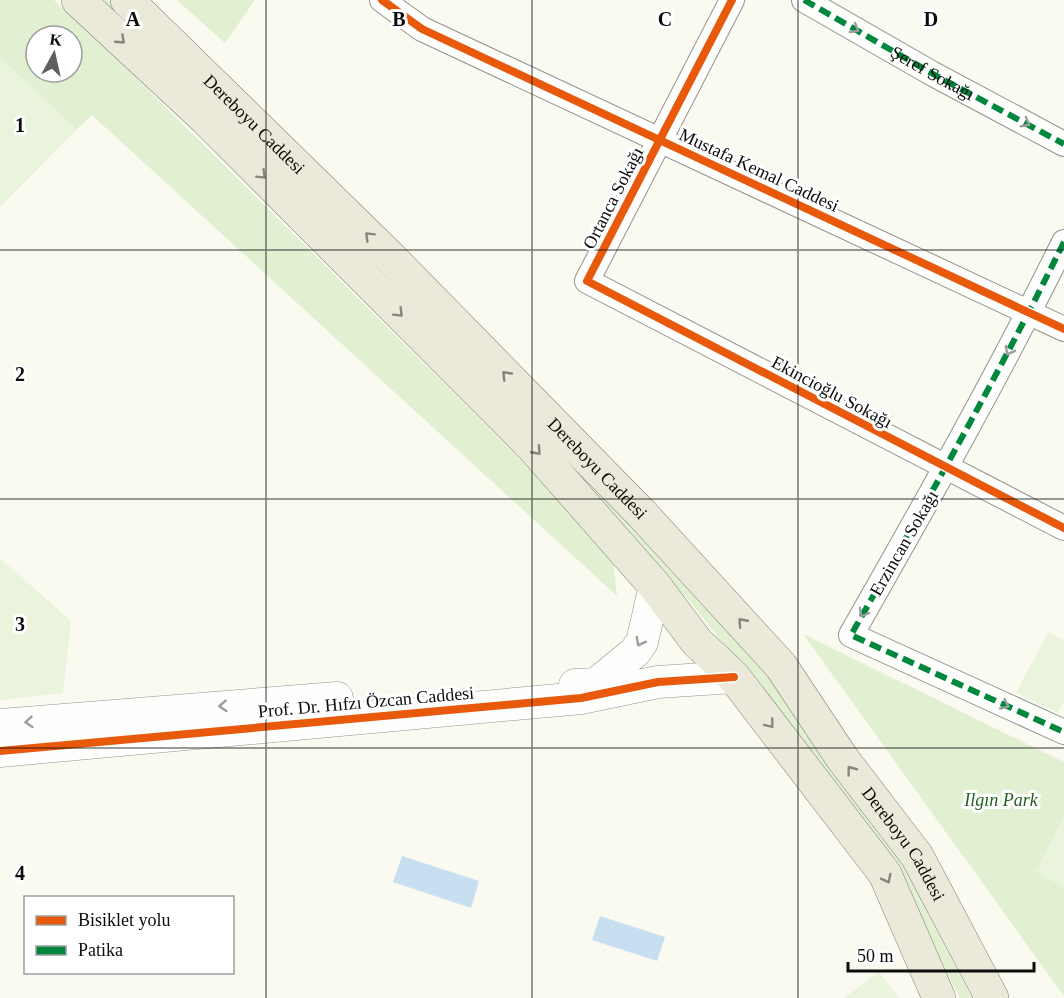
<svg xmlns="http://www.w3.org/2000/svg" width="1064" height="998" font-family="Georgia,serif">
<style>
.green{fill:#e0f0d1;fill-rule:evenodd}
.pitch{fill:#eaf3db}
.water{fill:#c8dff2}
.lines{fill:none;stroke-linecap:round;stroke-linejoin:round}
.minor-casing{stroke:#93938f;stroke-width:26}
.tertiary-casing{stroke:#93938f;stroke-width:33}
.primary-casing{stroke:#80807c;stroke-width:34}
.minor{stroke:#fefefd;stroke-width:24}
.tertiary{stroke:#fefefd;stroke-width:32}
.primary{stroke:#ebe9d9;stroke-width:33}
.quiet{stroke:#00873e;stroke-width:6;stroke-dasharray:12 6;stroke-linecap:butt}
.cycleway-casing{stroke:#fff;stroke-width:11}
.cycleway{stroke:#e8590c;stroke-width:8}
.oneway{stroke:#9d9d9d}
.oneway2{stroke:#87867d}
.grid{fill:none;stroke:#0c0c0c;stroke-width:1.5;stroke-opacity:0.55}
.labels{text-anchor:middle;stroke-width:6;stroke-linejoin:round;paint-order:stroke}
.street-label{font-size:18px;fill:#0c0c0c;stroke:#fff}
.park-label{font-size:18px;font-style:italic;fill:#256120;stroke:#fff}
.grid-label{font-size:20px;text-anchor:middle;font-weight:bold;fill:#0c0c0c;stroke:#fff;stroke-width:6;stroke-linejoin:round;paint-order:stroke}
</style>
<rect width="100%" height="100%" fill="#fafaf0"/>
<path class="green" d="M0,0H54L133,75L612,550L617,596L92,115L76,130L0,57ZM36,36H72V72H36Z
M91,0H108L125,16L632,523L777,681L896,851L972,998H960L889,859L694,606L631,538Z
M177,0H255L225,43Z
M803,634L1064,762V996Z"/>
<path class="pitch" d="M0,57L76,130L0,207Z
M0,558L71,621L63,693L0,700Z
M1048,632L1064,640V701L1058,713L1016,693Z
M1064,816V887L1035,872Z
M879,972L899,998H844Z"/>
<path class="water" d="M402,856L479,881L471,908L393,882Z
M600,916L665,937L657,961L592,940Z"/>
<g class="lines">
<defs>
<g id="minor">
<path d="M382,0L422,29L1064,329"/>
<path d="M732,0L587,281L1064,528"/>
<path id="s1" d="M804,0L933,74L1064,144"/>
<path d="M1064,242C998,376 925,505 851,635L1064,732"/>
</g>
<path id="tertiary" d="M575,685L596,684L635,652L642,642L655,586
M0,725L337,698
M0,751L581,698L658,682L734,677"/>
<g id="primary">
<path d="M78,0L206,119L532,446L655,586L697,642L734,677L885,874L939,998"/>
<path id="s2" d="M127,0L392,259L642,514L781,666L842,758L917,856L992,998"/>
</g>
</defs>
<use href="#minor" class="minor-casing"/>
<use href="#tertiary" class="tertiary-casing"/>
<use href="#primary" class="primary-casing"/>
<use href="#minor" class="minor"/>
<use href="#tertiary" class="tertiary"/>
<use href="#primary" class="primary"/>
<path class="quiet" d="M804,0L933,74L1064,144
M1064,242C998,376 925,505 851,635L1064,732"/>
<defs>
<path id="cycleway" d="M382,0L422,29L1064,329
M732,0L587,281L1064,528
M0,751L581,698L658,682L734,677"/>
</defs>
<use href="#cycleway" class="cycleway-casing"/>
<use href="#cycleway" class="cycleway"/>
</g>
<defs><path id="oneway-chevron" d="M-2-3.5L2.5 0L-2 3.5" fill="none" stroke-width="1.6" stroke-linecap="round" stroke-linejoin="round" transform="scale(1.5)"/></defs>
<g class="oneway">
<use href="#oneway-chevron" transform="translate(855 29) rotate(30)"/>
<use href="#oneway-chevron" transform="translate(1026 123) rotate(28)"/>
<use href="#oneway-chevron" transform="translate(1009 351) rotate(118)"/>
<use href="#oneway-chevron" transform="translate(863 613) rotate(120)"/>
<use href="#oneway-chevron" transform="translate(640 642) rotate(117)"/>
<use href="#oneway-chevron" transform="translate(1005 705) rotate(25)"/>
<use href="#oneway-chevron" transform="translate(223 706) rotate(176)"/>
<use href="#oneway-chevron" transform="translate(29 722) rotate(175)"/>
</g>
<g class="oneway2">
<use href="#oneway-chevron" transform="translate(121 40) rotate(43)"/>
<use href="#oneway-chevron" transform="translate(262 175) rotate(45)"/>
<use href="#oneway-chevron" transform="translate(369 236) rotate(-135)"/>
<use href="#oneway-chevron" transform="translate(399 313) rotate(45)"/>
<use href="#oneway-chevron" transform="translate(506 375) rotate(-134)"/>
<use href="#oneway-chevron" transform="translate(537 451) rotate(48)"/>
<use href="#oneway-chevron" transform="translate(742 622) rotate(-132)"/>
<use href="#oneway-chevron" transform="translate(770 724) rotate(52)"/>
<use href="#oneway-chevron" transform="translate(851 770) rotate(-127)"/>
<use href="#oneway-chevron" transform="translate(887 879) rotate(63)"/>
</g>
<path class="grid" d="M266,0V998M532,0V998M798,0V998M0,250H1064M0,499H1064M0,748H1064"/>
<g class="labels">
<g class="street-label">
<text dy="6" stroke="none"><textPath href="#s1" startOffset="148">Şeref Sokağı</textPath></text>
<text dy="6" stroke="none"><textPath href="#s2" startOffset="178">Dereboyu Caddesi</textPath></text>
<text transform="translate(759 170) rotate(25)" y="6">Mustafa Kemal Caddesi</text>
<text transform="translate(613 198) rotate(-63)" y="6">Ortanca Sokağı</text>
<text transform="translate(832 392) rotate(28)" y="6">Ekincioğlu Sokağı</text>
<text dy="6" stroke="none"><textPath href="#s2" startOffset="664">Dereboyu Caddesi</textPath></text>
<text transform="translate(904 543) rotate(-60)" y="6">Erzincan Sokağı</text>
<text transform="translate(366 702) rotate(-5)" y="6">Prof. Dr. Hıfzı Özcan Caddesi</text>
<text dy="6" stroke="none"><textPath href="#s2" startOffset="1150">Dereboyu Caddesi</textPath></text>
</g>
<g class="park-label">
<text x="1001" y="806">Ilgın Park</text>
</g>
</g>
<g class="grid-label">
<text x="133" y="26">A</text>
<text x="399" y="26">B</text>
<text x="665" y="26">C</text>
<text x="931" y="26">D</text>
<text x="20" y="132">1</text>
<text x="20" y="381">2</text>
<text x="20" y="631">3</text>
<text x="20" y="880">4</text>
</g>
<rect x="24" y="896" width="210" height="78" fill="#ffffff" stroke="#9e9e9e" stroke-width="1.5"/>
<rect x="36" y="916" width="30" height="9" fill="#e8590c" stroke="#9e9e9e" stroke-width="1.5"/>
<text x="78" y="926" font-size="18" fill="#0c0c0c">Bisiklet yolu</text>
<rect x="36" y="946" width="30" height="9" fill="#00873e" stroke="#9e9e9e" stroke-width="1.5"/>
<text x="78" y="956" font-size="18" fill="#0c0c0c">Patika</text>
<g transform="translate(54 54) rotate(8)"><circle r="28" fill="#ffffff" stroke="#9e9e9e" stroke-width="1.5"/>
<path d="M0-4.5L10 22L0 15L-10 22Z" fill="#5f5f5c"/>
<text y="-9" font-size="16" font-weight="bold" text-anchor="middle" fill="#0c0c0c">K</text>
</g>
<path d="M848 962v9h186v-9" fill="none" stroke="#0c0c0c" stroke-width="3"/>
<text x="857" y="962" font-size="18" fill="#0c0c0c" stroke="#ffffff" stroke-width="4.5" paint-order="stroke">50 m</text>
</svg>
